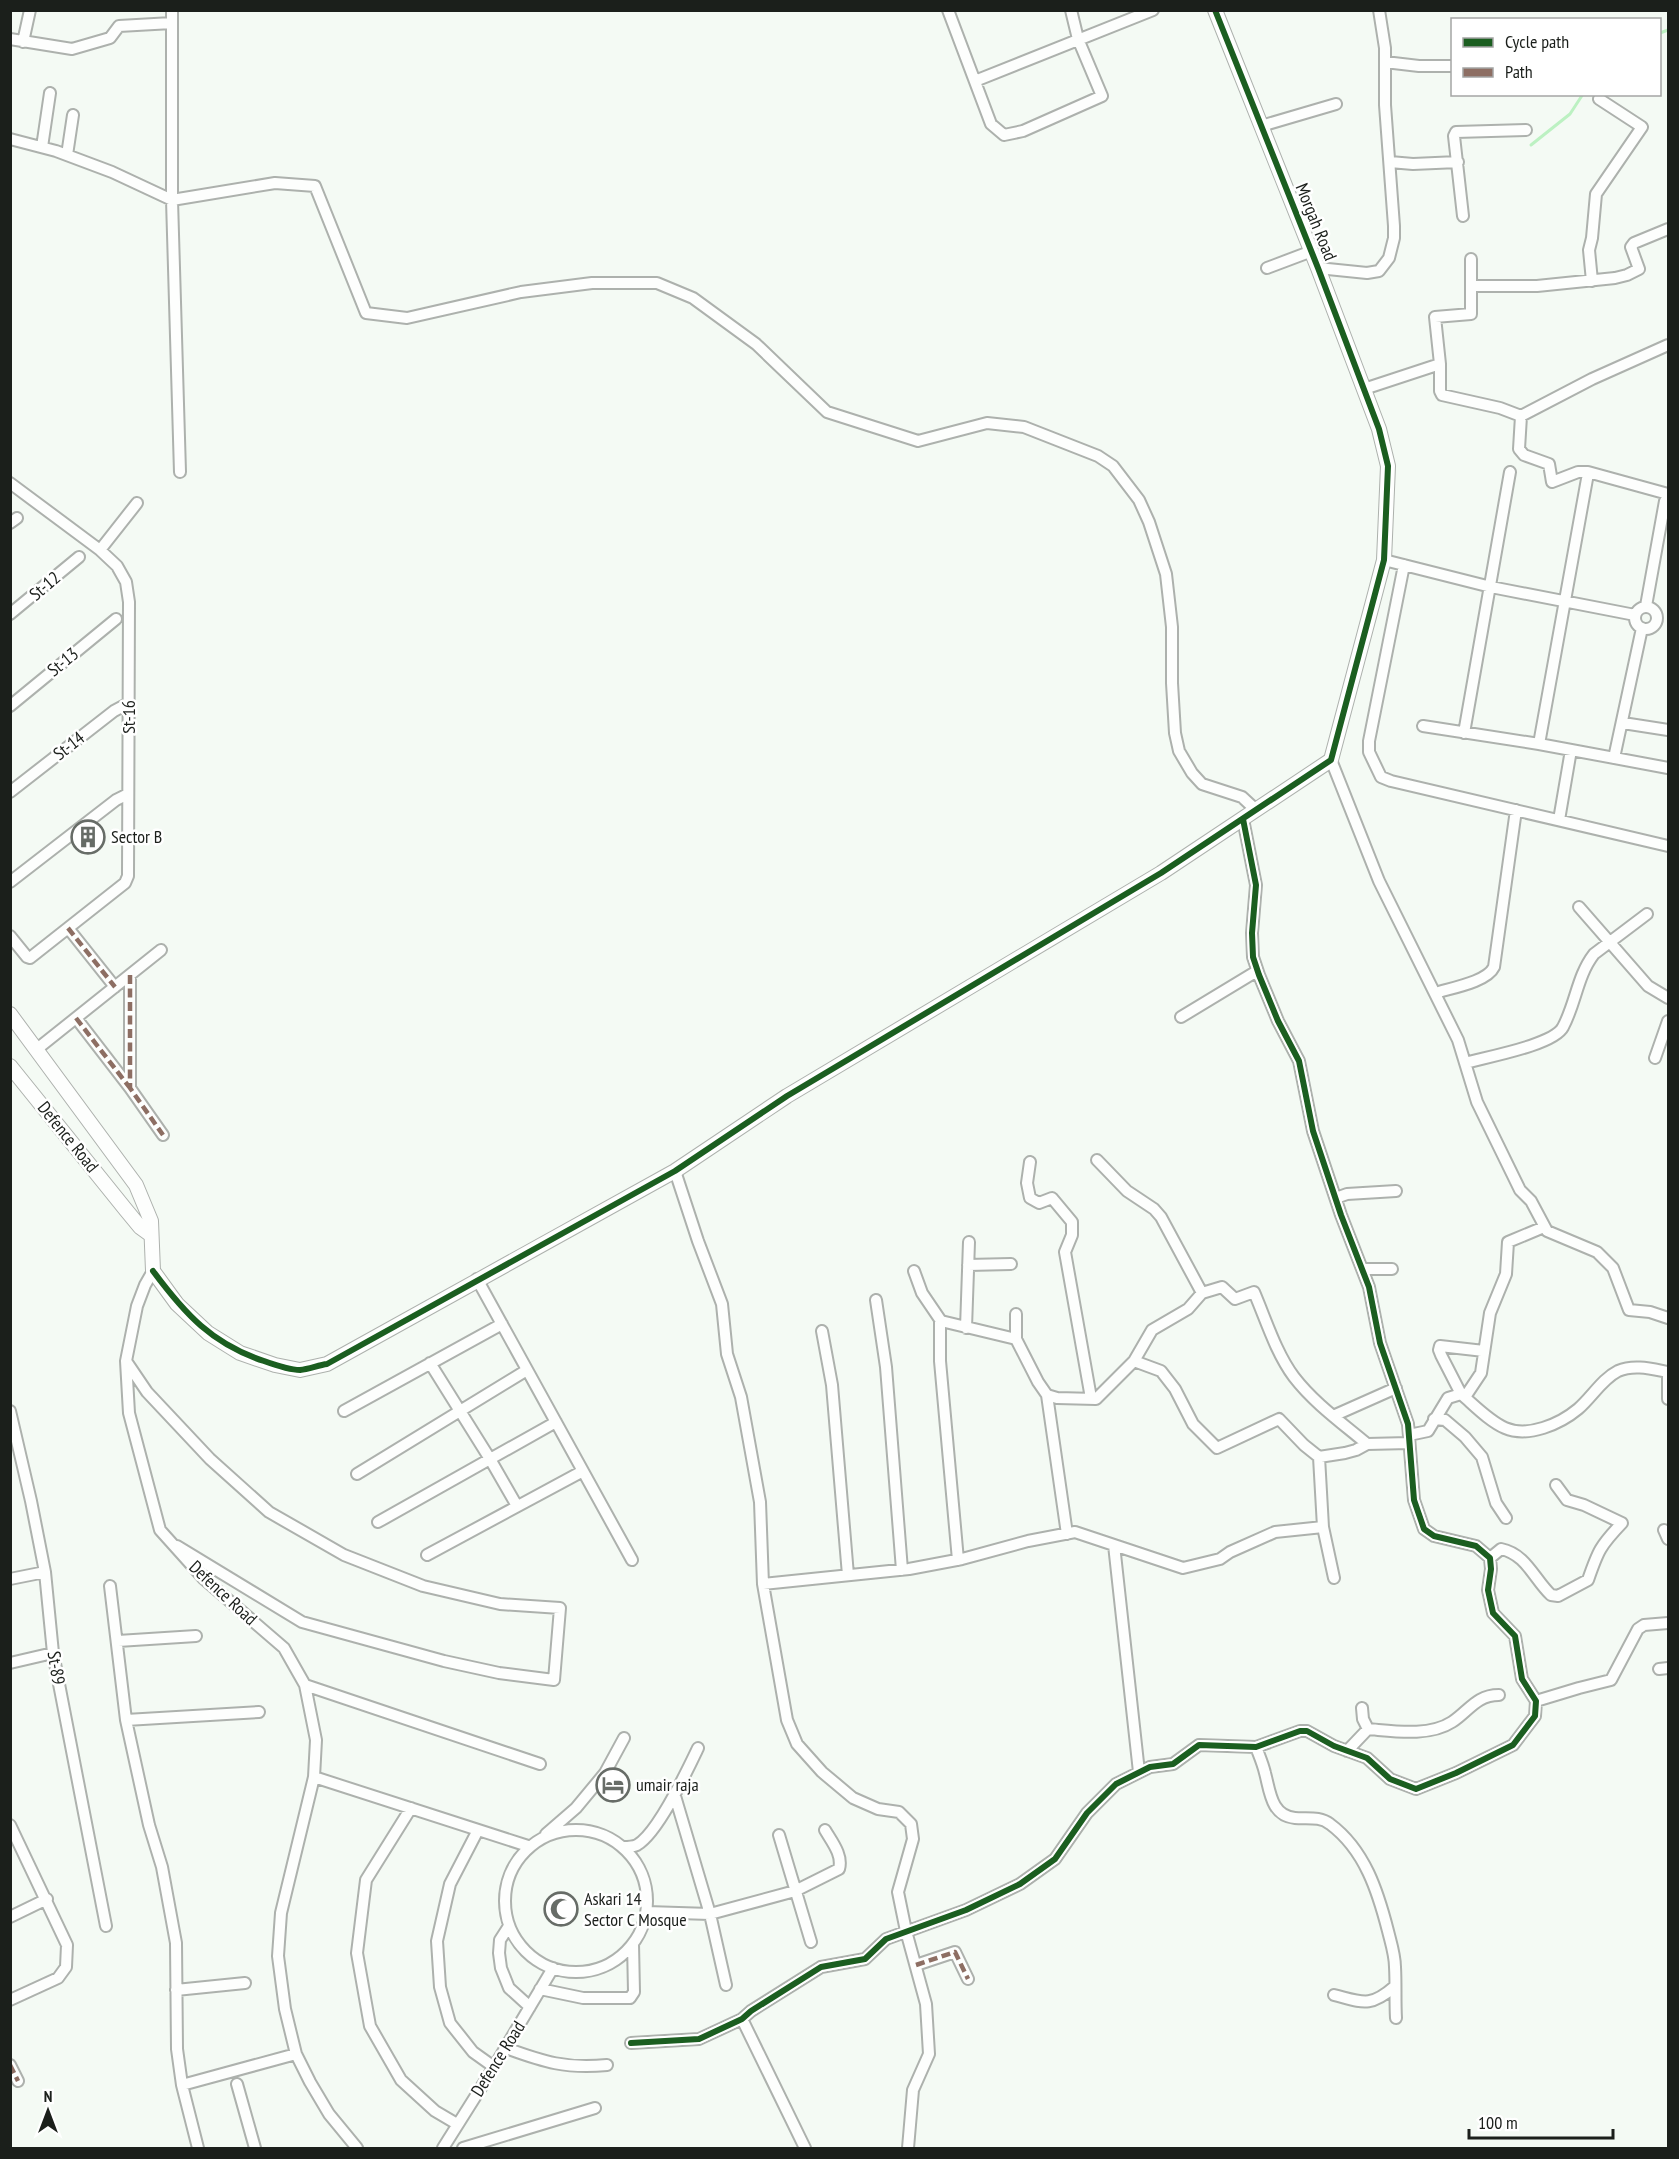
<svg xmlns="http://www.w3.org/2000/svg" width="1679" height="2159" font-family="'PT Sans Narrow',sans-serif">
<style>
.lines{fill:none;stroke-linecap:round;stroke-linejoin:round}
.stream{stroke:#bcf1c2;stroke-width:3}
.minor-casing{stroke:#adb1ad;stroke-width:14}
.tertiary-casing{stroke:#adb1ad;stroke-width:16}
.minor{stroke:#fdfefd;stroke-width:10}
.tertiary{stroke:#fdfefd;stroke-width:14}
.quiet{stroke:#8d6e63;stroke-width:4.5;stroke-dasharray:9 4.5;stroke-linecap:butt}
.cycleway-casing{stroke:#fff;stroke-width:10}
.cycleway{stroke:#1b5e20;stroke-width:6}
.labels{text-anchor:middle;stroke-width:5;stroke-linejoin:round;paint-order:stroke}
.street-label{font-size:18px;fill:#1b1f1b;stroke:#fff}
.poi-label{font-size:18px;fill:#1b1f1b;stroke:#fff;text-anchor:start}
</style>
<rect width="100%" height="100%" fill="#f4faf4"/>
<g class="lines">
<path class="stream" d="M1660,33L1668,30
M1531,145L1570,114L1583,94"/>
<defs>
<path id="minor" d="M172,10V200L180,472
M948,10L991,124L1004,135L1023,131L1102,96L1078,39L1071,10
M10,39L72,49L110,38L119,26L172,23
M23,42L30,10
M1385,62L1419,66H1452
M975,81L1153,10
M1261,126L1336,104
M10,139L56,151L112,172L172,200L275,183L315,186L366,313L407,318L521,292L592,283H657L693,298L756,344L827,412L918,441L987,423L1024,427L1098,456L1113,466L1139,500L1149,522L1166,574L1172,627V683L1175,733L1179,751L1192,773L1202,784L1242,797L1256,810
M42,147L50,93
M67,155L73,115
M1390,162L1413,164L1458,162
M1463,216L1454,136L1456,132L1526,130
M1471,259V314L1435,317L1440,364V391L1442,395L1500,408L1521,416L1592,379L1668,345
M1267,268L1312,251
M1318,268L1367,273L1379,271L1389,258L1394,238V226L1385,105V48L1379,10
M1592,281L1589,250L1592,238L1596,194L1642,127L1599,99
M1471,286H1537L1615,278L1627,275L1639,269L1631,247L1634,243L1668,229
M1364,389L1440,364
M1521,416L1519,449L1524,455L1549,464L1552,482L1578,472H1588L1668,494
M10,483L100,550L117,566L126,582L129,602L128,876L125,883L30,958L27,957L10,936
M10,523L17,518
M100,550L137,503
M1384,560L1491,587L1635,615
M1404,565L1369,741V752L1381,777L1391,781L1668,846
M1646,606L1665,501
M1635 618a11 11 0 1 1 22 0a11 11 0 1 1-22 0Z
M10,614L79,557
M10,706L116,619
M1623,723L1668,730
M1423,726L1539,744L1587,479
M1464,733L1510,472
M1539,744L1668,768
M1614,758L1642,628
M1331,760L1379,881L1458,1040L1477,1102L1520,1190L1531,1201L1547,1231L1597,1252L1613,1268L1629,1310L1650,1312L1668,1318
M10,792L114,711L129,703
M1559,820L1571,750
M10,882L116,800L128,794
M1579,907L1648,986L1668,998
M68,928L115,987
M130,975V1088L163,1135
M1435,993C1451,988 1487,982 1494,967L1516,810
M1181,1017L1257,971
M76,1018L130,1088
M37,1049L161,950
M1655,1058L1668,1021
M1465,1063C1486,1057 1554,1045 1563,1027C1576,1003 1577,976 1594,954L1647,914
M1097,1160L1127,1191L1154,1209L1161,1217L1202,1293
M1030,1162L1027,1183L1030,1198L1039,1203L1052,1198L1072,1222V1235L1065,1252L1091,1398
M675,1171L698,1241L722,1304L727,1354L741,1397L760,1502L763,1584L787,1720L797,1744L822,1772L853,1798L878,1809L899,1812L911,1824L913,1839L898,1892L906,1931L926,2004L929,2054L913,2090L908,2148
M1336,1198L1347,1194L1396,1191
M968,1265L1011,1264
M1362,1269H1392
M153,1271L145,1285L137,1306L126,1361L129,1413L160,1530L204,1579L284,1648L305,1685L316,1740L314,1777L281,1913L278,1956L285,2009L296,2054L310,2082L329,2114L357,2148
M914,1271L922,1293L941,1321L1016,1339
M477,1279L632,1560
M876,1300L886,1367L902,1570
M1016,1314V1339L1038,1382L1047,1395L1057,1398L1096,1399L1134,1361L1161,1371L1175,1389L1193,1424L1217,1448L1279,1419L1304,1445L1319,1457L1345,1453L1356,1450L1367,1444L1409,1443
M940,1320V1361L958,1560
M966,1328L969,1242
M822,1331L832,1385L848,1575
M126,1361L147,1392L210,1459L269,1512L344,1555L423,1586L500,1604L560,1608L554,1680L499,1673L444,1661L302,1622L177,1546
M1134,1361L1152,1330L1188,1309L1202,1293L1222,1287L1235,1299L1254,1292C1266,1320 1276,1353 1294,1377C1314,1403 1342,1423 1367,1444
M430,1363L490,1459L517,1506
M1668,1377V1399
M1461,1394L1441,1355L1439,1350L1440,1346L1484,1351
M1047,1395L1067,1534
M1465,1397L1481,1373L1490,1313L1506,1274L1508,1242L1544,1227
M10,1411L31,1501L45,1572L53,1653L106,1926
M344,1411L502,1324
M1333,1416L1396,1388
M1434,1419L1445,1420L1465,1437L1482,1457L1496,1503L1506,1518
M1409,1435L1428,1431L1448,1398L1461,1394C1474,1405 1489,1421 1505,1428C1528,1438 1560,1424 1578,1409C1592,1397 1602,1379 1618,1371C1634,1364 1652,1369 1668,1372
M1319,1457L1323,1527L1334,1578
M357,1474L527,1370
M378,1522L556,1422
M1664,1530L1668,1539
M1114,1545L1139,1772
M427,1555L583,1471
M1490,1558L1501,1549C1526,1554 1534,1579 1551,1595L1558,1596L1588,1580C1598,1551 1600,1546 1622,1523L1584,1505L1567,1500L1556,1485
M10,1579L45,1572
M763,1584L909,1569L962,1559L1028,1541L1075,1532L1183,1568L1220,1559L1230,1552L1275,1532L1323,1527
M110,1586L126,1720L149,1825L162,1867L176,1943L177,2049L182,2085L198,2148
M118,1641L196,1636
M10,1663L53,1653
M1659,1669L1668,1668
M305,1685L540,1764
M1536,1701L1579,1688L1611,1680L1638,1629L1644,1625L1668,1623
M1362,1708L1363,1719L1368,1729C1393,1731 1429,1737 1452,1722C1469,1711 1476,1695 1499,1695
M126,1720L259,1712
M1256,1747C1259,1755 1263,1764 1265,1773C1270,1791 1271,1816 1295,1818C1307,1819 1320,1816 1330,1824C1365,1850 1378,1892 1388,1931C1391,1943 1395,1955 1395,1967C1396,1984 1395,2001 1396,2018
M1347,1751L1368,1729
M314,1777L528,1846
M675,1796L710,1914L726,1985
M411,1808L366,1880L357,1953L370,2026L401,2080L435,2111L457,2124
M10,1825L67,1945L66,1967L58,1978L10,2000
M505 1901a71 71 0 1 1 142 0a71 71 0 1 1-142 0Z
M478,1830L450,1884L437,1941L440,1987L450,2023L473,2052L494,2067
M546,1834L576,1808L605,1773L624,1738
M779,1835L811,1942
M623,1847C627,1847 633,1847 637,1845C658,1833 687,1771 698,1748
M647,1912L710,1914L795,1891L839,1869C843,1855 832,1842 825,1830
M10,1917L47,1899
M509,1926L500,1940L499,1953L501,1968L509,1988L530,2007
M916,1965L955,1952L968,1979
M540,1989L583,1998H630L634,1992L633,1944
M176,1990L245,1983
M1334,1995C1362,2002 1370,2008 1394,1987
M742,2019L805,2148
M631,2043L699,2039L742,2019L751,2011L821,1967L865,1959L886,1939L966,1910L1020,1884L1055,1859L1087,1813L1116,1784L1150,1767L1173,1764L1199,1745L1256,1747L1300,1731H1307L1334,1746L1367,1758L1390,1779L1416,1789L1456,1773L1513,1745L1535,1716L1536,1701L1522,1679L1515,1636L1493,1613L1488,1590L1491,1569L1490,1558L1476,1546L1434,1536L1424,1529L1414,1500L1408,1424L1380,1343L1369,1287L1341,1215L1313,1131L1299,1061L1278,1021L1259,975L1253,957L1252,933L1256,885L1243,819
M506,2048C544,2062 566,2069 607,2065
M10,2065L18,2081
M237,2084L255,2148
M182,2085L296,2054
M443,2148L494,2067L553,1968
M463,2148L595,2108"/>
<path id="tertiary" d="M10,1014L136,1185L151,1221L153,1271L177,1304L208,1333L240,1353L275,1365L300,1370L327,1364L675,1171L787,1096L1161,873L1331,760L1384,560L1388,466L1379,429L1318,268L1215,10
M10,1066L126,1210L140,1227L151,1235"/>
</defs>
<use href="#minor" class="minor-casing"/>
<use href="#tertiary" class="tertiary-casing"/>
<use href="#minor" class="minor"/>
<use href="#tertiary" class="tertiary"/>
<path class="quiet" d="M68,928L115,987
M130,975V1088L163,1135
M76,1018L130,1088
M916,1965L955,1952L968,1979
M10,2065L18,2081"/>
<defs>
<path id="cycleway" d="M153,1271C185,1314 212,1344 264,1361C275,1365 289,1370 300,1370C309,1369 319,1365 327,1364L675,1171L787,1096L1161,873L1331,760L1384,560L1388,466L1379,429L1318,268L1215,10
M631,2043L699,2039L742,2019L751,2011L821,1967L865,1959L886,1939L966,1910L1020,1884L1055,1859L1087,1813L1116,1784L1150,1767L1173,1764L1199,1745L1256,1747L1300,1731H1307L1334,1746L1367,1758L1390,1779L1416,1789L1456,1773L1513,1745L1535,1716L1536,1701L1522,1679L1515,1636L1493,1613L1488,1590L1491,1569L1490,1558L1476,1546L1434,1536L1424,1529L1414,1500L1408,1424L1380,1343L1369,1287L1341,1215L1313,1131L1299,1061L1278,1021L1259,975L1253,957L1252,933L1256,885L1243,819"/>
</defs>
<use href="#cycleway" class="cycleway-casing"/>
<use href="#cycleway" class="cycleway"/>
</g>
<defs>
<symbol id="building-ring" viewBox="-11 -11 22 22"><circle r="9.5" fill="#fff" stroke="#676c67" stroke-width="1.5"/><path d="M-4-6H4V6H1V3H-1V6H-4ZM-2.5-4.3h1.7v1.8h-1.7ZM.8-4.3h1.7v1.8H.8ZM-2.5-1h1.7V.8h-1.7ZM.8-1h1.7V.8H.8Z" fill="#676c67"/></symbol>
<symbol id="hotel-ring" viewBox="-11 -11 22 22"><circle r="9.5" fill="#fff" stroke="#676c67" stroke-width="1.5"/><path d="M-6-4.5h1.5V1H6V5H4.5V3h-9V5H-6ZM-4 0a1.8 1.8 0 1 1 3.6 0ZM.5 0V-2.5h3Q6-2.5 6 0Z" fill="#676c67"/></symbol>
<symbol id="mosque-ring" viewBox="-11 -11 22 22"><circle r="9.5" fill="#fff" stroke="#676c67" stroke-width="1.5"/><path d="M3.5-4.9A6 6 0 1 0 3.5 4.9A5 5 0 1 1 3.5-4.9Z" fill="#676c67"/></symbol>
</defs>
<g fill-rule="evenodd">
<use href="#building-ring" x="69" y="818" width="38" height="38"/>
<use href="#hotel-ring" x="594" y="1766" width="38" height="38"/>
<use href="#mosque-ring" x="542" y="1890" width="38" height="38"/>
</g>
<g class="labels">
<g class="street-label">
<text transform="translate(1316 222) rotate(68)" y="6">Morgah Road</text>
<text transform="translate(45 586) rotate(-40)" y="6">St-12</text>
<text transform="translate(63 662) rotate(-39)" y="6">St-13</text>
<text transform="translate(129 717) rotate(-90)" y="6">St-16</text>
<text transform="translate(69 746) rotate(-38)" y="6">St-14</text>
<text transform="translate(68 1137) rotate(51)" y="6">Defence Road</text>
<text transform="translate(223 1593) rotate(43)" y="6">Defence Road</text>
<text transform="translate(56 1668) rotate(81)" y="6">St-89</text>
<text transform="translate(498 2059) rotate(-58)" y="6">Defence Road</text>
</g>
<g class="poi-label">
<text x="111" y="843">Sector B</text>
<text x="636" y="1791">umair raja</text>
<text x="584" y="1905">Askari 14<tspan x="584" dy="21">Sector C Mosque</tspan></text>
</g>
</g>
<rect width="1679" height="2159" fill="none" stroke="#1b1f1b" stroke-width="24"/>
<rect x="1451" y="18" width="210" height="78" fill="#ffffff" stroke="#a4a5a4" stroke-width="1.5"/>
<rect x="1463" y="38" width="30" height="9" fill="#1b5e20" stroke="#a4a5a4" stroke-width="1.5"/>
<text x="1505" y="48" font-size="18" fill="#1b1f1b">Cycle path</text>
<rect x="1463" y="68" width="30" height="9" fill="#8d6e63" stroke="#a4a5a4" stroke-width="1.5"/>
<text x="1505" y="78" font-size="18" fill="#1b1f1b">Path</text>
<g transform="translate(48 2111)" stroke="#ffffff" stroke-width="4.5" paint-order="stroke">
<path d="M0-4.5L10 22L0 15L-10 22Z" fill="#1b1f1b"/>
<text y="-9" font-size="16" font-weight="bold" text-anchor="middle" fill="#1b1f1b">N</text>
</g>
<path d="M1469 2129v9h144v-9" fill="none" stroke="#1b1f1b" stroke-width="3"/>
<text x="1478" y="2129" font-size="18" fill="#1b1f1b" stroke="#ffffff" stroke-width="4.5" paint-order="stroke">100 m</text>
</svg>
